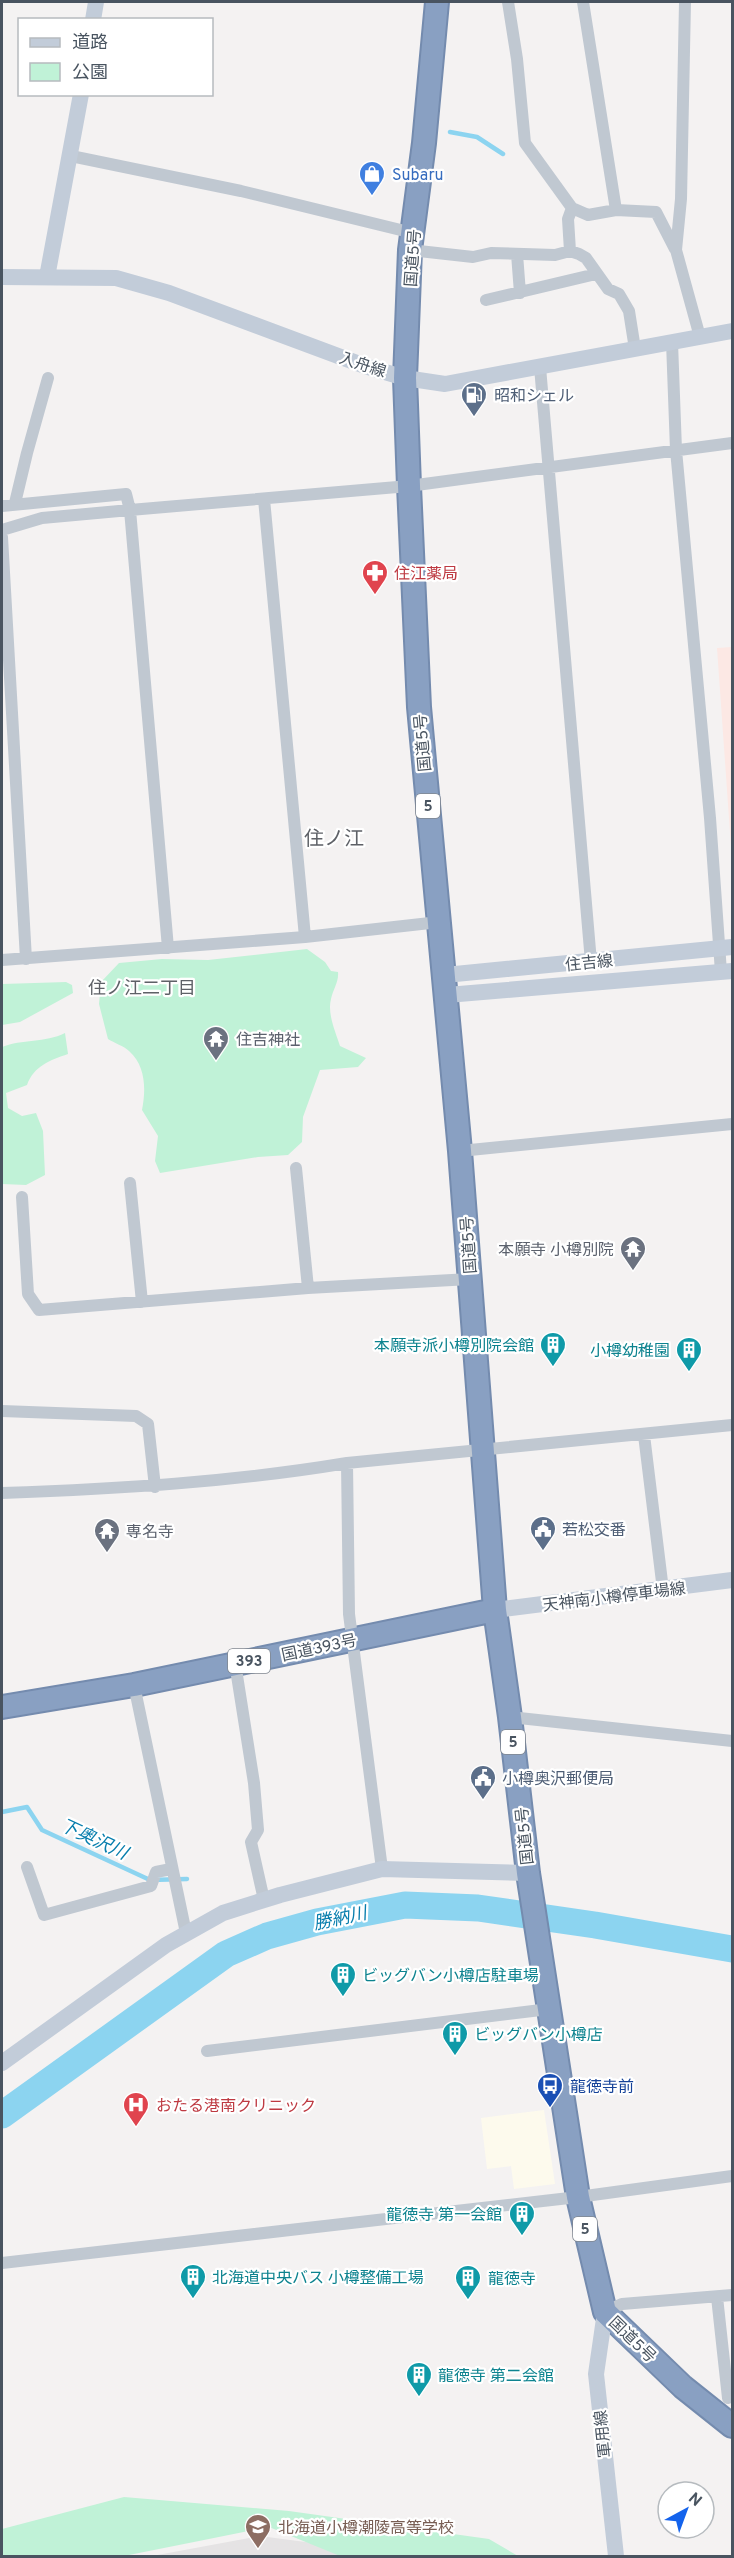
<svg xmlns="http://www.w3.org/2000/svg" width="734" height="2558" font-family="Overpass,'Noto Sans JP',sans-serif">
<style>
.commercial{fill:#fdfaed}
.education{fill:#e5e3e4}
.medical{fill:#fce8e4}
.green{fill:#c0f2d7}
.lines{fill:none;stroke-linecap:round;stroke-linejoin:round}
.stream{stroke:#8cd4f0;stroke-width:4.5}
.river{stroke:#8cd4f0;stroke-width:27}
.highway-casing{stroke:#748bae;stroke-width:26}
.street{stroke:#c0c8d1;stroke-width:12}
.secondary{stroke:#c2ccd9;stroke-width:16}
.highway{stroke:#89a0c2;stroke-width:22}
.labels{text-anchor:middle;stroke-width:4.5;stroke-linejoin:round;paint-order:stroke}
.shield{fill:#fff;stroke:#808790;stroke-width:1.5}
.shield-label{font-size:15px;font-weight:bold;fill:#495460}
.shop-label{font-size:16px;fill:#366cbe;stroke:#fff;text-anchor:start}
.street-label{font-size:16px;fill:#495460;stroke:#fff}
.service-label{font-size:16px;fill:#4e5e75;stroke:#fff;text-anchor:start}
.health-label{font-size:16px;fill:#be3a42;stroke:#fff;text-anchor:start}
.worship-label{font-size:16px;fill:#5b616d;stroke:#fff;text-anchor:start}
.culture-label{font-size:16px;fill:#0d838f;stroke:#fff;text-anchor:start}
.transit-label{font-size:16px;fill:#164399;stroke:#fff;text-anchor:start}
.education-label{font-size:16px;fill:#785e54;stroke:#fff;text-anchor:start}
.neighbourhood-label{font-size:18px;fill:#5e6167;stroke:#fff}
.water-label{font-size:18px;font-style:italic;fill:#087ead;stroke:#fff}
.quarter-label{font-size:20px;fill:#5e6167;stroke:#fff}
</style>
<rect width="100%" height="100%" fill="#f4f2f2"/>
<path class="commercial" d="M544,2110L555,2184L514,2189L511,2166L487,2169L481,2118Z"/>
<path class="education" d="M260,2536L313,2543L344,2556H152Z"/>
<path class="medical" d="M732,647V861L717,648Z"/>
<path class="green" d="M307,949L325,962L331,971L338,972C339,982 333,989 331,999C327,1014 336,1033 340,1046L366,1058L358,1067L320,1070L303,1117L302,1142L288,1155L258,1157L160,1173L155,1161L158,1136L142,1110C146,1090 146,1066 129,1051C124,1046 114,1043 108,1039L99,1004L101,982L119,963L162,959L208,960Z
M66,982L72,985L73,993L20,1022L2,1025V984Z
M65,1033L68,1054C50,1060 34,1066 27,1085L6,1093L8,1108L22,1116L36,1113L43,1131L45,1175L26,1185L2,1184V1047C22,1039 45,1043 65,1033Z
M124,2497L289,2511L489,2539L518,2556H340L269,2527L124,2556H2V2529Z"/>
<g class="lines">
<path class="stream" d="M450,132L477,137L503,154
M2,1812L27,1807L42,1830L150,1880L187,1879"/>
<path class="river" d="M2,2115L226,1954L267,1936L317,1922L405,1905L478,1908L595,1925L732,1949"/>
<defs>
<path id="highway" d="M437,2L424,143L410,250L405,378L409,486L419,707L460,1151L495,1610L510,1717L528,1873L578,2197L605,2312L683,2387L732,2426
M2,1707L134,1685L495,1610"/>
</defs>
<use href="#highway" class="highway-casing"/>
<path class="street" d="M508,2L517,59L525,143L572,208L588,215L616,210
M583,2L616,210L656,212L675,249
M685,2L681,199L676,250L700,337
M71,156L241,191L413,233
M410,250L473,257L491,253L555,255L570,251L579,254L586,258L608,289L619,294L629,311L635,349
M570,251L568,219L572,208
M517,254L520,293
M486,300L596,274
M672,342L676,450L710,818L721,972
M540,367L591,962
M264,499L305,937
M15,503L27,453L48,378
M2,506L126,494L130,510L409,486L732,443
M2,530L42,518L130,510L168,948
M2,537L26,959
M2,960L305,937L439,922
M460,1151L732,1124
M296,1168L308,1288
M130,1183L142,1302
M22,1197L28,1294L39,1310L308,1288L470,1279
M2,1411L136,1416L148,1424L155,1487
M644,1435L663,1590
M347,1463L349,1614L382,1869
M2,1493C118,1489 233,1482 347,1463L732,1425
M235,1663L254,1783L258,1830L251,1842L264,1900
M134,1685L186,1933
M510,1717L732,1741
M27,1867L44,1915L151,1886L156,1872L171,1869
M207,2051L549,2009
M2,2263L578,2197L732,2176
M717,2297L728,2398
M605,2312L622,2304L732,2295"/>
<path class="secondary" d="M93,20L96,2
M2,277L116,278L169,293L365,366L405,378L445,384L732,331
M47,277L81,94
M445,975L732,947
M447,995L732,971
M495,1610L732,1580
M2,2063L166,1945L223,1913L280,1895L382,1869L528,1873
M605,2312L596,2374L616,2556"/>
<use href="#highway" class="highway"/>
</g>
<defs>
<symbol id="shop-pin" viewBox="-11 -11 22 30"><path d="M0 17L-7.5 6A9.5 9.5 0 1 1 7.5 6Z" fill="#3f7fe0" stroke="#fff"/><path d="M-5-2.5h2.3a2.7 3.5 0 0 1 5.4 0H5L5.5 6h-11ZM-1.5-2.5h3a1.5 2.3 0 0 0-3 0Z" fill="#fff"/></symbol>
<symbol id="fuel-pin" viewBox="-11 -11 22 30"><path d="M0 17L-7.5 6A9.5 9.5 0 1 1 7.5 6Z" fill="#5c6f8a" stroke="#fff"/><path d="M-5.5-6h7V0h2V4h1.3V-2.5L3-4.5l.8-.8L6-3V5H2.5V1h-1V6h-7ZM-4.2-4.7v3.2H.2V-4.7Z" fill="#fff"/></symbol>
<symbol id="pharmacy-pin" viewBox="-11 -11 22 30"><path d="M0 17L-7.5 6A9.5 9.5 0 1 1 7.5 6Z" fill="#e0444e" stroke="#fff"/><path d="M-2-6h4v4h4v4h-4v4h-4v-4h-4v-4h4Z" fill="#fff"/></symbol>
<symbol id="temple-pin" viewBox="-11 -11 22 30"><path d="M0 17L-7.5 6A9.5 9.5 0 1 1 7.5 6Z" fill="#6b7280" stroke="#fff"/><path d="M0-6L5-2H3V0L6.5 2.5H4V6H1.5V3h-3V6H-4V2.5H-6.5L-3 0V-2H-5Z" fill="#fff"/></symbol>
<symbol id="building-pin" viewBox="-11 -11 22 30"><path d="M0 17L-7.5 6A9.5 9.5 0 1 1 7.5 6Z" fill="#0f9aa8" stroke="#fff"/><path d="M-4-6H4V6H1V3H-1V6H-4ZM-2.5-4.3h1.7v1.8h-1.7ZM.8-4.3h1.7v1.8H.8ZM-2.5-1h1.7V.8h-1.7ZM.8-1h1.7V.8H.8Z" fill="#fff"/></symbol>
<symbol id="civic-pin" viewBox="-11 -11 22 30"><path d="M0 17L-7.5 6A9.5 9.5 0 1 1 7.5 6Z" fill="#5c6f8a" stroke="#fff"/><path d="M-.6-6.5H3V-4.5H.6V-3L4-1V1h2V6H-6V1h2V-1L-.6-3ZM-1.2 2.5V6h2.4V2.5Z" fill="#fff"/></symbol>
<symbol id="bus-pin" viewBox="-11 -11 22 30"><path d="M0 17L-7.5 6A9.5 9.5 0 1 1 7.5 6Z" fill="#1a4fb4" stroke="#fff"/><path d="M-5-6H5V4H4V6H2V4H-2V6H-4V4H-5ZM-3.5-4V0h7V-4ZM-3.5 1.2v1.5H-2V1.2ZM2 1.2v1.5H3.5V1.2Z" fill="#fff"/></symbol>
<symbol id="hospital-pin" viewBox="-11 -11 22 30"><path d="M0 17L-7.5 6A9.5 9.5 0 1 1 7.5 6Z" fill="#e0444e" stroke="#fff"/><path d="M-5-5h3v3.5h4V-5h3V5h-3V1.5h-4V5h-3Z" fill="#fff"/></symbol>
<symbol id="school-pin" viewBox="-11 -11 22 30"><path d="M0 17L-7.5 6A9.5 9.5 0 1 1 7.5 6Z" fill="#8d6e63" stroke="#fff"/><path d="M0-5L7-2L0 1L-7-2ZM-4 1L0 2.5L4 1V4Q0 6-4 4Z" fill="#fff"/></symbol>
</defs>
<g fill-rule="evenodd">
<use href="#shop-pin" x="357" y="159" width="30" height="40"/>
<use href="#fuel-pin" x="459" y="380" width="30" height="40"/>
<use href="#pharmacy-pin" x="360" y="558" width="30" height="40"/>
<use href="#temple-pin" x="201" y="1024" width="30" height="40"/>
<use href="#temple-pin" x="618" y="1234" width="30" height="40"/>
<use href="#building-pin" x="538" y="1330" width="30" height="40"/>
<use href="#building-pin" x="674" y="1335" width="30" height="40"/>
<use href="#civic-pin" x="528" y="1514" width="30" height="40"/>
<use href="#temple-pin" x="92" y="1516" width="30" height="40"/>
<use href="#civic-pin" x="468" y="1763" width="30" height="40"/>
<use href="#building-pin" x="328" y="1960" width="30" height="40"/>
<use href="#building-pin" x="440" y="2019" width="30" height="40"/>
<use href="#bus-pin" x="535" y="2071" width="30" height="40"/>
<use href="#hospital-pin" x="121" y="2090" width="30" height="40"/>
<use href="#building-pin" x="507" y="2199" width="30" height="40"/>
<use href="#building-pin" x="178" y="2262" width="30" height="40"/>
<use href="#building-pin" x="453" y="2263" width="30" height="40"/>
<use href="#building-pin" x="404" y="2360" width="30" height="40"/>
<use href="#school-pin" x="243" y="2512" width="30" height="40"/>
</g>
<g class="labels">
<g class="shield">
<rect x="416" y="794" width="24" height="24" rx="4.5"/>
<rect x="228" y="1649" width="42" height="24" rx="4.5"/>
<rect x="501" y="1730" width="24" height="24" rx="4.5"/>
<rect x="573" y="2217" width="24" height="24" rx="4.5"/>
</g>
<g class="shield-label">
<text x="428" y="811">5</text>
<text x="249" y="1666">393</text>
<text x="513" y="1747">5</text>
<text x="585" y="2234">5</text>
</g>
<g class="shop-label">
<text x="392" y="180">Subaru</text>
</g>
<g class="street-label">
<text transform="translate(412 258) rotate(-86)" y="6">国道5号</text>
<text transform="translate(363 364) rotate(18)" y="6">入舟線</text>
<text transform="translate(422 743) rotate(-95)" y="6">国道5号</text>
<text transform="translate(589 962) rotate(-6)" y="6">住吉線</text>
<text transform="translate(468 1245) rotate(-94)" y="6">国道5号</text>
<text transform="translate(614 1596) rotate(-7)" y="6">天神南小樽停車場線</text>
<text transform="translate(319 1647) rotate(-12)" y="6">国道393号</text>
<text transform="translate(524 1836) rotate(-96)" y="6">国道5号</text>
<text transform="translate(633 2339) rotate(44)" y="6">国道5号</text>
<text transform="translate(602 2434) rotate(-96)" y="6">軍用線</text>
</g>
<g class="service-label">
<text x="494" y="401">昭和シェル</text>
<text x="562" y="1535">若松交番</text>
<text x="502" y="1784">小樽奥沢郵便局</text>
</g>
<g class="health-label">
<text x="394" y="579">住江薬局</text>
<text x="156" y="2111">おたる港南クリニック</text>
</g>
<g class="worship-label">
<text x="236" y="1045">住吉神社</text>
<text x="614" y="1255" text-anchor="end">本願寺 小樽別院</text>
<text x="126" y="1537">専名寺</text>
</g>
<g class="culture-label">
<text x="534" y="1351" text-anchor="end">本願寺派小樽別院会館</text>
<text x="670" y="1356" text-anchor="end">小樽幼稚園</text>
<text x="362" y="1981">ビッグバン小樽店駐車場</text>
<text x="474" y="2040">ビッグバン小樽店</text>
<text x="502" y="2220" text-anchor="end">龍徳寺 第一会館</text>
<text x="212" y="2283">北海道中央バス 小樽整備工場</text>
<text x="488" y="2284">龍徳寺</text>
<text x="438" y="2381">龍徳寺 第二会館</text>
</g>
<g class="transit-label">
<text x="570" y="2092">龍徳寺前</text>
</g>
<g class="education-label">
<text x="278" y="2533">北海道小樽潮陵高等学校</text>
</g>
<g class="neighbourhood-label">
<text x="142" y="994">住ノ江二丁目</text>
</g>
<g class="water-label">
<text transform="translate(94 1839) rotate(25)" y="6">下奥沢川</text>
<text transform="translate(340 1918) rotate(-12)" y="6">勝納川</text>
</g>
<g class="quarter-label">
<text x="334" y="845">住ノ江</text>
</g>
</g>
<rect width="734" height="2558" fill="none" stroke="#495460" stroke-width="6"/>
<rect x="18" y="18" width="195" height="78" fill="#ffffff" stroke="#b6bbbf" stroke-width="1.5"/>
<rect x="30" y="38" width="30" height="9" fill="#c2ccd9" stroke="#b6bbbf" stroke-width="1.5"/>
<text x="72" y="48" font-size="18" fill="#495460">道路</text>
<rect x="30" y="63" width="30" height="18" fill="#c0f2d7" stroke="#b6bbbf" stroke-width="1.5"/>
<text x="72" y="78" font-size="18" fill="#495460">公園</text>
<g transform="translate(686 2510) rotate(41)"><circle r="28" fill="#ffffff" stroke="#b6bbbf" stroke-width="1.5"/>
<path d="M0-4.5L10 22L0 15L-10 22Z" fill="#1463ec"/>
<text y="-9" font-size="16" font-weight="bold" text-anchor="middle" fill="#495460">N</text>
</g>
</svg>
